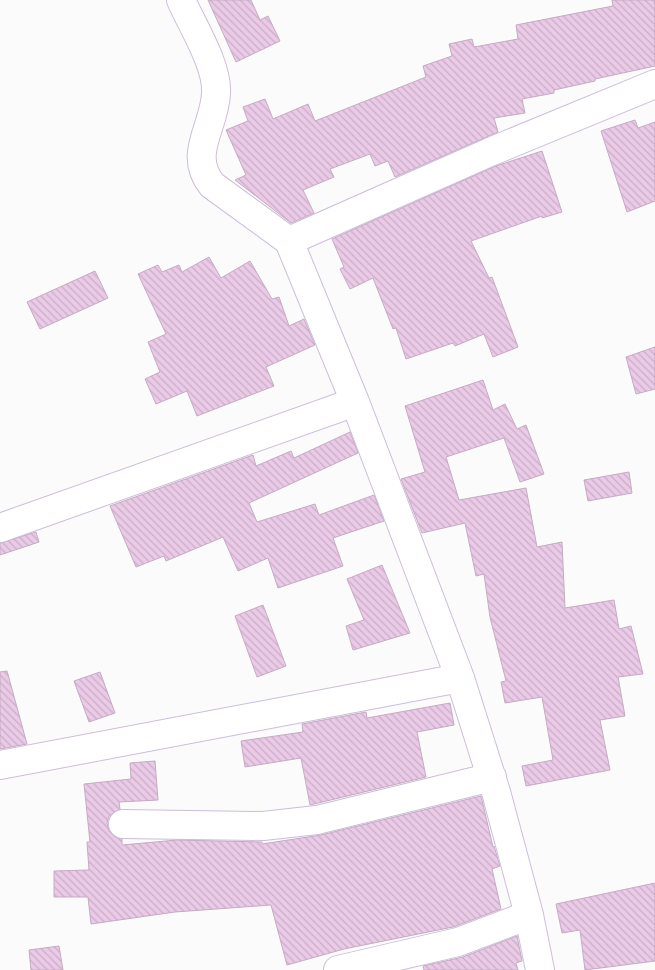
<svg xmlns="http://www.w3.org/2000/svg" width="655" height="970" font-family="'Open Sans',sans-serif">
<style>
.building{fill:url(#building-back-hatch);stroke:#c5abc2}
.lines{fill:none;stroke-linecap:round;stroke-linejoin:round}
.street-casing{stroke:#cdbdd9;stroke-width:30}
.street{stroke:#fff;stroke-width:28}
</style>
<defs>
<pattern id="building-back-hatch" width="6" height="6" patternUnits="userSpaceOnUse" patternTransform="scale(1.25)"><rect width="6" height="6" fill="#eacae7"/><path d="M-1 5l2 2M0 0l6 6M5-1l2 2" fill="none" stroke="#c9aec7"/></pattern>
</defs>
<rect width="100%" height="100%" fill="#fbfbfb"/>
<path class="building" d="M208,0H251L260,20L268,16L280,41L236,62Z
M612,0H655V66L595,79V81L554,90V93L522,99L525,113L494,118L498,132L395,177L388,161L375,166L370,154L330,169L334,177L303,190L314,213L291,223L235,180L246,175L226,130L248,121L243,107L265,99L273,119L308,104L315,121L426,77L423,66L452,56L449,44L472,39L474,47L518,39L516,25L613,6Z
M635,120L638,128L655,122V201L627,212L601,131Z
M542,151L562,212L542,218V216L471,241L489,278L492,277L518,347L493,357L484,334L455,346L453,343L406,359L396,328L393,329L373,278L350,289L340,269L344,267L332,239L496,166Z
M209,257L221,278L250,261L272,299L279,297L289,326L304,319L315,345L266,367L274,386L197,416L187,391L156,404L145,379L160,372L148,342L166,334L138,274L158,265L162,272L179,265L182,272Z
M95,271L108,298L40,329L27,302Z
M655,347V389L636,394L626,357Z
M483,380L493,410L505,404L517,429L526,425L544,474L520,482L504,438L446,457L459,500L526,488L537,547L562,542L565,608L614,600L619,629L631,626L643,674L618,677L625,716L600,720L610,770L526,786L522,766L553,760L542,697L505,703L501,682L506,681L490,617L484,574L476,576L465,523L422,533L401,479L425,472L405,406Z
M350,432L358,453L249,503L257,522L315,504L319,515L374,495L384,521L333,538L343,566L278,588L268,558L238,571L223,537L166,561L164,556L136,567L110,506L253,455L256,466L291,451L294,458Z
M629,472L632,493L588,501L584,480Z
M36,532L39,542L0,555V543Z
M382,565L410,633L353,650L346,626L364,620L347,579Z
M263,605L286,666L257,677L235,616Z
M7,671L27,744L0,749V672Z
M100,672L115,713L89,722L74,681Z
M450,703L454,725L417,732L426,777L310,805L301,758L245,767L241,741L303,732L302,724L366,712L367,718Z
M155,761L158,800L119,802L120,809L109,816L107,823L109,831L115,837L122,839V845L177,840L262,842V844L321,835L481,796L493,847L494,846L500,866L492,869L501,909L453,927L344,949L287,965L271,905L175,912L91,924L88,897H54V871L89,870L87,842H90L84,784L131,779L130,763Z
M655,883V961L585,970L580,930L562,933L556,904Z
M517,936L522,961L516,963L518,970H424L423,966L463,957Z
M59,946L63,970H31L29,950Z"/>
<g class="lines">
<defs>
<path id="street" d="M181,0C192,25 218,66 216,93C215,127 187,154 212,185L289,241L355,402L460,678L496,792L529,915L540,970
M289,241L490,152L655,84
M0,528L355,402
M0,765L460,678
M123,824L263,826L317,820L492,777
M338,970L458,942L529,915"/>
</defs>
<use href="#street" class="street-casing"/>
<use href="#street" class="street"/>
</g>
</svg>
